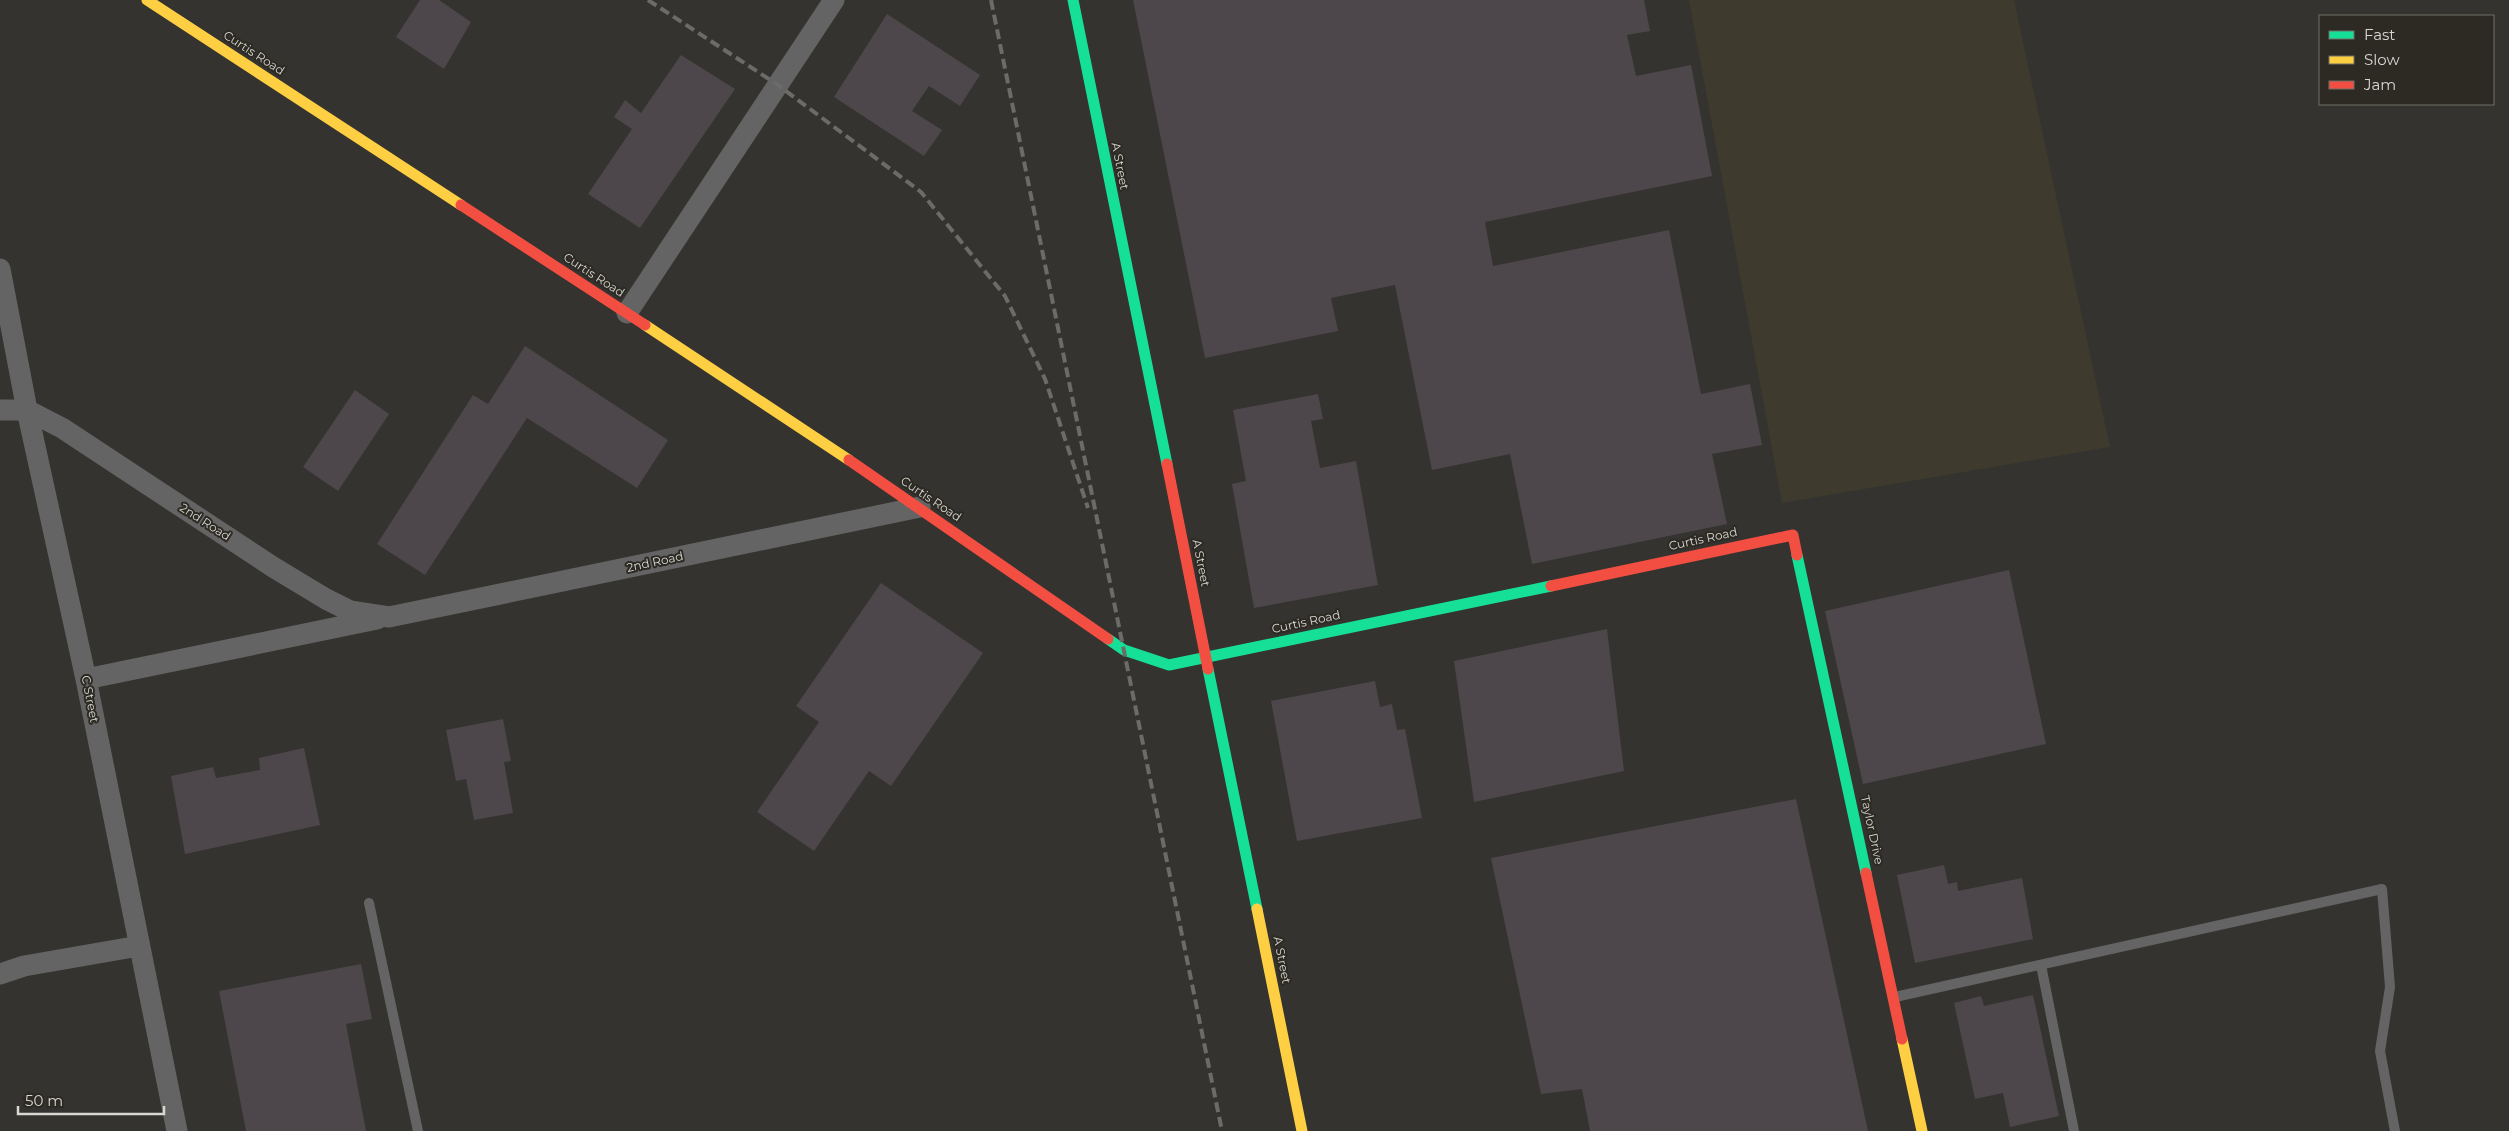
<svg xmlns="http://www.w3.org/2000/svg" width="2509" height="1131" font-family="Montserrat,sans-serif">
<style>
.built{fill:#3e3a2e}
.building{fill:#4d474b}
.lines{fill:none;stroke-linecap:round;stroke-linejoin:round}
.lane{stroke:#656464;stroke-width:10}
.street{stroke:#656464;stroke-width:21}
.fast{stroke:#16e098;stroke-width:11}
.slow{stroke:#ffcf43;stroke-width:11}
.jam{stroke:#f24e42;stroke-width:11}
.rail{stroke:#6c6b6a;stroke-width:4;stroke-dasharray:10 5;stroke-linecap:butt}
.labels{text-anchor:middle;stroke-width:4;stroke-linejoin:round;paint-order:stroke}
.street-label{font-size:12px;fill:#d8d7d2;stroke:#2c2a23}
</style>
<rect width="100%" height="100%" fill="#34332f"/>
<path class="built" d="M1689,0H2014L2110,447L1782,503Z"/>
<path class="building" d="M420,0H439L471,22L444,69L396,37Z
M1133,0H1644L1650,31L1627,35L1636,76L1691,65L1712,176L1485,222L1493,266L1669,230L1701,394L1750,384L1762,445L1712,454L1727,524L1532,564L1510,454L1432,470L1395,285L1331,298L1338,331L1205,358Z
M887,14L980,75L960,106L929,86L912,111L942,130L924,156L834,97Z
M681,55L735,89L640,228L588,194L632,129L614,117L625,100L641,113Z
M525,346L668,440L637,488L527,418L425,575L377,544L473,395L488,404Z
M355,390L389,414L338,491L303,467Z
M1318,394L1323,419L1311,421L1320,468L1356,461L1378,585L1254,608L1232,484L1246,481L1233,410Z
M2009,570L2046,744L1863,784L1825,611Z
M881,583L983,653L891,786L869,771L814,851L757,812L819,722L796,706Z
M1607,629L1624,771L1474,802L1454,661Z
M1375,681L1380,707L1392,704L1397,730L1405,729L1422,818L1297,841L1271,701Z
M503,719L511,761L504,762L513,813L474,820L466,779L456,781L446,730Z
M304,748L320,825L185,854L171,776L213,767L216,778L260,770L259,758Z
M1796,799L1868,1131H1590L1582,1089L1541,1094L1491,858Z
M1944,865L1948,884L1957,882L1958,891L2022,878L2033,939L1915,963L1897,875Z
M361,964L372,1019L346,1024L366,1131H246L219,991Z
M2033,995L2059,1116L2010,1127L2003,1093L1975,1099L1954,1003L1981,996L1984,1006Z"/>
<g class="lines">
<path class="lane" d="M369,903L418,1131
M2041,965L2074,1131
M1895,997L2382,889L2390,987L2380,1051L2395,1131"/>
<path class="street" d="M0,269L27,410L86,679L177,1131
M627,313L834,0
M0,410H27L62,428L273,567L326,599L350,611L389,617L920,507
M86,679L377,619
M0,974L24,966L139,946"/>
<path class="fast" d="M1073,0L1167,464
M1797,555L1866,873
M1108,639L1124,650L1169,665L1551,586
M1208,669L1257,909"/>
<path class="slow" d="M147,0L461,205
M645,325L849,460
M1257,909L1302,1131
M1902,1039L1922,1131"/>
<path class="jam" d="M461,205L645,325
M849,460L1108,639
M1167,464L1208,669
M1551,586L1793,535L1797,555
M1866,873L1902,1039"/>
<path class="rail" d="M648,0L778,85L921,192L1005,296L1045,379L1088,508
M991,0L1222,1131"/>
</g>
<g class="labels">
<g class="street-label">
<text transform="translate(254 53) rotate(33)" y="4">Curtis Road</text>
<text transform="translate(1120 166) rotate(79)" y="4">A Street</text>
<text transform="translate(594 275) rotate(33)" y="4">Curtis Road</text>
<text transform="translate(931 499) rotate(34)" y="4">Curtis Road</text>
<text transform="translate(205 522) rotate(33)" y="4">2nd Road</text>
<text transform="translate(1703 539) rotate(-12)" y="4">Curtis Road</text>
<text transform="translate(655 562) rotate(-12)" y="4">2nd Road</text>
<text transform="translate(1201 563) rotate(79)" y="4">A Street</text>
<text transform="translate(1306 622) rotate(-12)" y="4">Curtis Road</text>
<text transform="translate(90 699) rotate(79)" y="4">C Street</text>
<text transform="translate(1872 830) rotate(78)" y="4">Taylor Drive</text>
<text transform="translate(1282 960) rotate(79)" y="4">A Street</text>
</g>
</g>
<rect x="2319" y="15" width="175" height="90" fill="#2c2a23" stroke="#716f69"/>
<rect x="2329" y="31" width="25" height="8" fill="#16e098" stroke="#716f69"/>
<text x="2364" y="40" font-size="15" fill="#d8d7d2">Fast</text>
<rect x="2329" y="56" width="25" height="8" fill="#ffcf43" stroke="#716f69"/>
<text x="2364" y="65" font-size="15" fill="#d8d7d2">Slow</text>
<rect x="2329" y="81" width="25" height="8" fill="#f24e42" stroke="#716f69"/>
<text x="2364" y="90" font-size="15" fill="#d8d7d2">Jam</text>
<path d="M18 1106v8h146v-8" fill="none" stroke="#d8d7d2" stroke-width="2.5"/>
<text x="25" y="1106" font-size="15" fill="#d8d7d2" stroke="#2c2a23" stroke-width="4" paint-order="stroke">50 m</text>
</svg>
